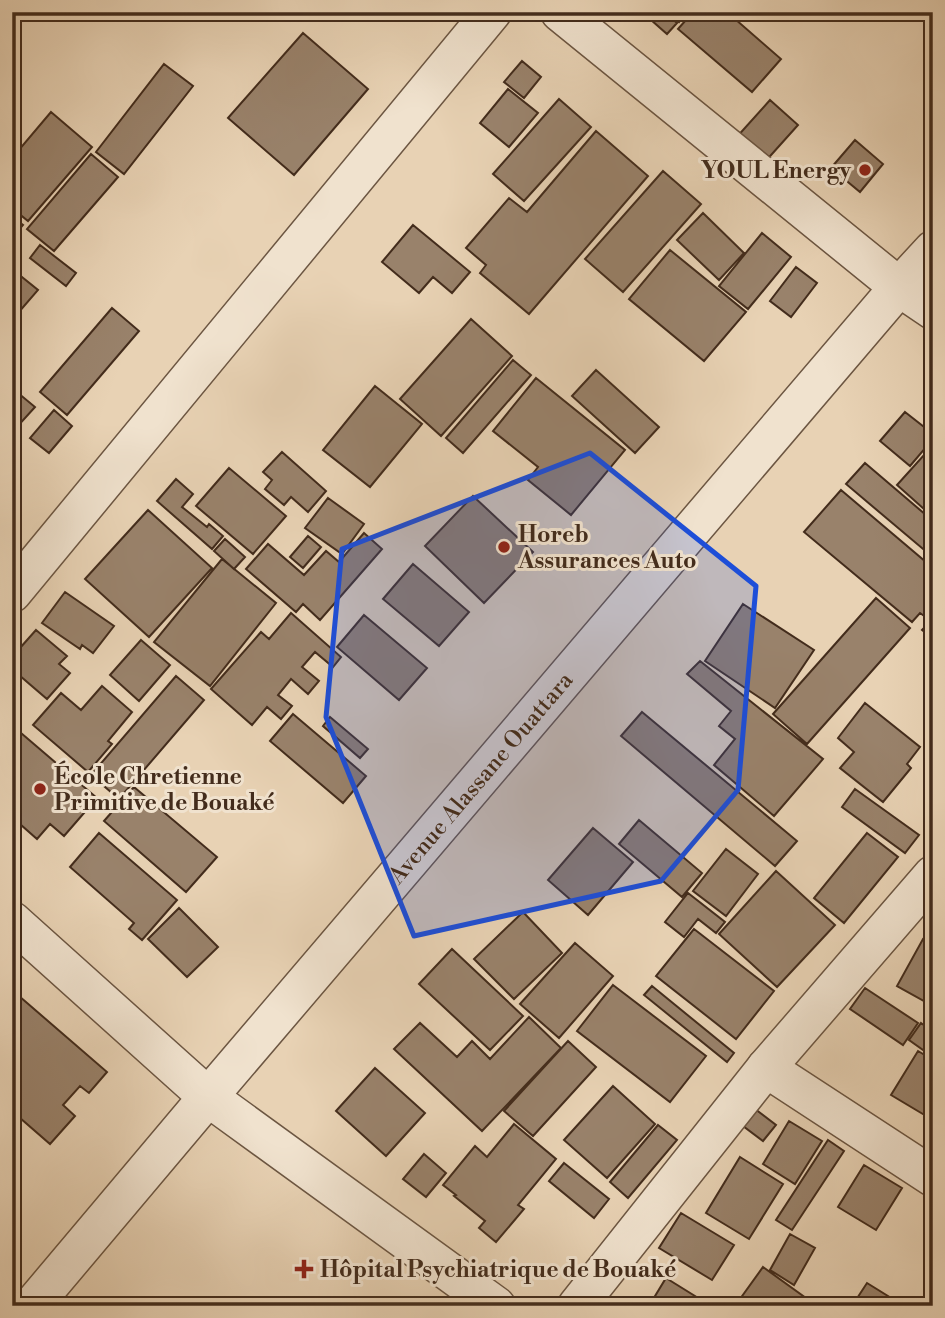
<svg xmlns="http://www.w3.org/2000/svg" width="945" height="1318" font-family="'Libre Bodoni',serif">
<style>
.building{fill:#99826b;stroke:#432c1c;stroke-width:2}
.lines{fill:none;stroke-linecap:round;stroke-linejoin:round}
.minor-casing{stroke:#6c5642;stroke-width:41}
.minor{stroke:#f0e2ce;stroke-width:38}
.marked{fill:#1d4ed8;fill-opacity:0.2;stroke:#1d4ed8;stroke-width:5;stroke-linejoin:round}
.poi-dot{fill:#8f2418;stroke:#f0e2ce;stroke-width:2.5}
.labels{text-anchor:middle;stroke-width:6;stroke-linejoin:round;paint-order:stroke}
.poi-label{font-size:23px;font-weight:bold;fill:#432c1c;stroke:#f0e2ce;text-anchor:start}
.street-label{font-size:23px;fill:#432c1c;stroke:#f0e2ce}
</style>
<rect width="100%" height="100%" fill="#e8d2b4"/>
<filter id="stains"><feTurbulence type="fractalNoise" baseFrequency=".00286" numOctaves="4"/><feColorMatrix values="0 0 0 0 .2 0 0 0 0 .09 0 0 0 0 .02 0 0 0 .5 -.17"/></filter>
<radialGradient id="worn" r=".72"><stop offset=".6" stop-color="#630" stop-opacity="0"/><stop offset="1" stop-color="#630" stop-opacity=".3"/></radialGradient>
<path class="building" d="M642,12H665L677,23L667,34Z
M667,12H687L679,22Z
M693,12H727L781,59L752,92L678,29Z
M303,33L368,89L294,175L228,118Z
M522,61L541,77L524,98L504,82Z
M164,64L193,86L124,174L96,152Z
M508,89L538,113L509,147L480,123Z
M559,99L591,127L524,201L493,174Z
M770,100L798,125L763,164L735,139Z
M51,112L92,147L28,221L12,208V158Z
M596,131L648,176L529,314L480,273L486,265L466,248L509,198L527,212Z
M855,140L883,164L860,192L831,168Z
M91,154L118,177L54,251L27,229Z
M663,171L701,204L623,292L585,259Z
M703,213L744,253L719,280L677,240Z
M12,217L23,225L12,238Z
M413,225L470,272L452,293L433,277L419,293L382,262Z
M762,233L791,257L748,309L719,286Z
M40,245L76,273L66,286L30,258Z
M670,250L746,312L704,361L629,299Z
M796,267L817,283L791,317L770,301Z
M12,269L38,290L12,320Z
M112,308L139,331L67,415L40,392Z
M471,319L512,356L441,436L400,399Z
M513,360L531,375L463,453L446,438Z
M596,370L659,427L635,453L572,396Z
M536,378L625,450L571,515L528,480L538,467L493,431Z
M375,386L422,424L370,487L323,450Z
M12,388L35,407L17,427L12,423Z
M54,410L72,426L49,453L30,438Z
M905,412L933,434V439L910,466L880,441Z
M933,445V517L897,485Z
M282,452L326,491L308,512L291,497L284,505L265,489L272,480L263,472Z
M865,463L933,521V550L929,554L846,484Z
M229,468L286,516L253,554L196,506Z
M176,479L193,494L182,507L207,527L209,524L223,536L212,549L157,501Z
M841,490L933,568V612L927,618L920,613L912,622L804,532Z
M473,496L533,552L484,603L425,546Z
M328,498L364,524L342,554L305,528Z
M148,510L212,568L149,637L85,579Z
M364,533L382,549L320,620L303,604L296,612L246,569L268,544L304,575L326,551L339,562Z
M308,536L321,547L303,568L290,557Z
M225,539L245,557L234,569L214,551Z
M222,559L276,603L210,686L154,642Z
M413,564L469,612L439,646L383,599Z
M65,592L114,626L93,653L82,645L80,649L42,623Z
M876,598L910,628L807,744L773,714Z
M743,604L814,650L775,708L705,661Z
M291,613L341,657L333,667L315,652L302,667L319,681L308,694L291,679L278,695L292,706L281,719L267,707L252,725L211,689L261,632L269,639Z
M364,615L427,668L399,700L337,647Z
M933,619V639L922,630Z
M36,630L67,656L59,664L70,673L47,699L12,669V657Z
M141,640L170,665L139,701L110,675Z
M700,661L823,759L774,816L714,765L735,739L719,726L731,711L687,674Z
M176,676L204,700L119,799L91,775Z
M102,686L132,712L108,741L112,744L88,772L33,725L61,693L81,710Z
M865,703L920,747L907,764L911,768L883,802L840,768L854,752L838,738Z
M642,712L797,841L775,866L621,736Z
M293,714L366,776L343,803L270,741Z
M330,717L368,749L360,758L323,726Z
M21,733L97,798L64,836L50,824L37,839L12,817V743Z
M134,787L217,857L186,892L104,821Z
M855,789L919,835L905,853L842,807Z
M639,820L702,873L682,897L619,844Z
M593,828L633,862L588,915L548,880Z
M99,833L177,900L142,940L129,929L134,923L70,867Z
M867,833L898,857L844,923L814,898Z
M726,849L758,874L726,916L693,891Z
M776,871L835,925L777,987L719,934Z
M688,893L725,922L716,933L698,919L684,937L665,922Z
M179,908L218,947L187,977L148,939Z
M523,912L562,953L514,999L474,959Z
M694,929L774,991L736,1039L656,976Z
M923,939L933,944V1006L897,986Z
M575,943L613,976L559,1038L520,1004Z
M452,949L523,1016L490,1050L419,984Z
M613,985L706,1056L670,1102L577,1031Z
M652,986L734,1053L727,1062L644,995Z
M865,988L918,1023L903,1045L850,1009Z
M19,996L107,1072L89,1093L80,1086L63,1105L75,1116L50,1144L12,1111V1004Z
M529,1017L561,1048L482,1131L394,1049L420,1023L457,1057L472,1041L490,1059Z
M921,1023L933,1032V1057L909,1040Z
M568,1041L596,1067L533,1136L504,1111Z
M918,1051L933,1060V1120L891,1095Z
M375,1068L425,1113L386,1156L336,1111Z
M613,1086L655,1124L607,1178L564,1140Z
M755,1109L776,1125L763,1141L743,1126Z
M789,1121L822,1141L795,1184L763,1164Z
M514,1124L556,1159L518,1205L524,1209L496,1242L479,1228L485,1221L454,1196L456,1195L443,1185L475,1146L487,1157Z
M658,1125L677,1140L628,1198L610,1182Z
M828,1140L844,1151L792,1230L776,1220Z
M424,1154L446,1173L426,1197L403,1179Z
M740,1157L783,1184L749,1239L706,1213Z
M564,1163L609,1199L594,1218L549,1181Z
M864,1165L902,1188L876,1230L838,1207Z
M681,1213L734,1245L712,1280L659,1248Z
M790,1234L815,1248L794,1285L770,1270Z
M763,1267L817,1306H750L740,1299Z
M666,1278L711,1306H649Z
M867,1283L904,1306H852Z"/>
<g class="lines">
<defs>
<g id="minor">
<path d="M560,12L899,287L933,310"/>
<path d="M12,593L492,12"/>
<path d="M12,921L208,1097L496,1306"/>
<path d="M766,1068L933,1177"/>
<path id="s1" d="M32,1306L208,1097L899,287L933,250"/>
<path d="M577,1306L766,1068L933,875"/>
</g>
</defs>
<use href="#minor" class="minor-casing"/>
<use href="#minor" class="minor"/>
</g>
<path class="marked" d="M590,453L756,586L738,790L661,881L414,936L326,717L342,549Z"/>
<g class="poi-dot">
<circle cx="865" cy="170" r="7"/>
<circle cx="504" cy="547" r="7"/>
<circle cx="40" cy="789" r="7"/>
<path d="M300.5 1258.5h7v7h7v7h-7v7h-7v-7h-7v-7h7z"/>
</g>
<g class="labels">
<g class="poi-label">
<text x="851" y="178" text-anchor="end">YOUL Energy</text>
<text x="518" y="542">Horeb<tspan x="518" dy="26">Assurances Auto</tspan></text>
<text x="54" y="784">École Chretienne<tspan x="54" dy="26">Primitive de Bouaké</tspan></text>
<text x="320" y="1277">Hôpital Psychiatrique de Bouaké</text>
</g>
<g class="street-label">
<text dy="8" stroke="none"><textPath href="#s1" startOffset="693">Avenue Alassane Ouattara</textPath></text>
</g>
</g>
<rect width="945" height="1318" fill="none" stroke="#e8d2b4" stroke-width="42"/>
<rect x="14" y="14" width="917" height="1290" fill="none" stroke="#432c1c" stroke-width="3.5"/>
<rect x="21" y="21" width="903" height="1276" fill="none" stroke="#432c1c" stroke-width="2"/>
<rect width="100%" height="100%" filter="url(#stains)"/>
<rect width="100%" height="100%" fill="url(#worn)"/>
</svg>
